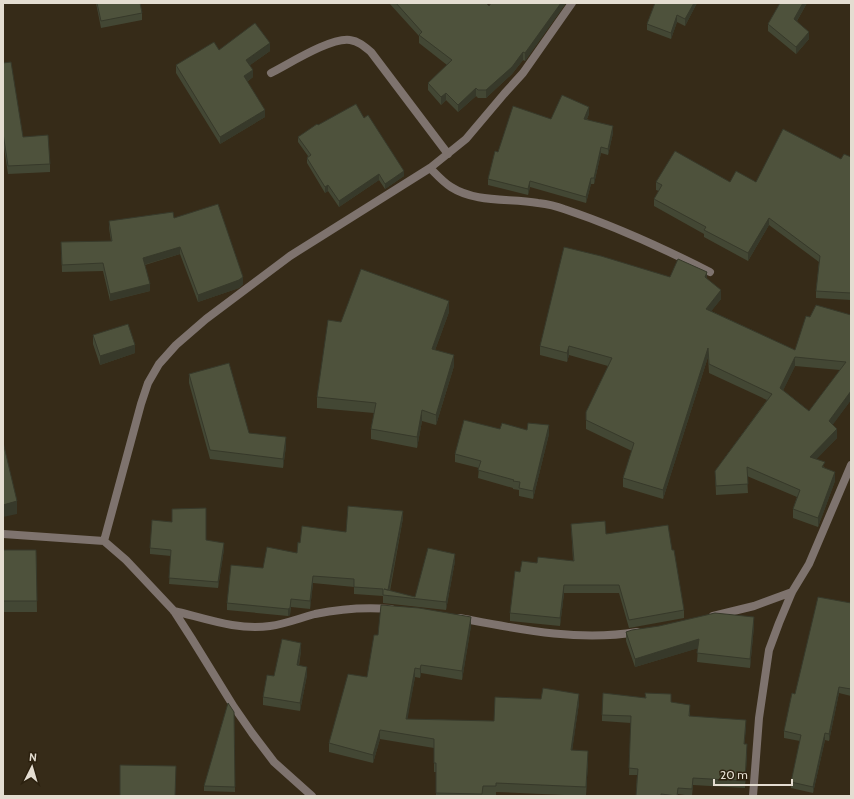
<svg xmlns="http://www.w3.org/2000/svg" width="854" height="799" font-family="Cabin,sans-serif">
<style>
.lines{fill:none;stroke-linecap:round;stroke-linejoin:round}
.street{stroke:#7e736e;stroke-width:8}
.wall{fill:#434734;fill-rule:evenodd}
.shaded-wall{fill:#37392a}
.building{fill:#4e523c;stroke:#37392a;fill-rule:evenodd}
</style>
<rect width="100%" height="100%" fill="#362b18"/>
<g class="lines">
<path class="street" d="M271,73C289,64 331,37 350,40C358,41 364,46 371,52L448,154
M430,168C437,175 443,182 451,187C476,203 509,198 538,203C546,204 556,206 564,209C615,226 663,248 710,272
M3,534L104,541L126,560L174,611L192,639L234,707L252,733L274,762L312,796
M104,541L141,404L148,383L159,364L176,345L206,319L290,256L430,168L466,139L504,94L523,73L572,3
M174,611C204,618 238,631 270,626C285,624 300,618 315,614C339,609 366,607 391,609
M713,616L754,606L792,592
M460,618C518,629 578,642 637,632
M753,796L759,718L769,650L779,623L792,592L809,564L851,465"/>
</g>
<path class="wall" d="M96,3H140L142,13V20L101,28Z
M389,3H486L489,6L566,3L525,61L523,60L512,74L486,98H478L476,96L458,112L446,100L441,105L428,90V83L447,65L419,43V36Z
M655,3H697L685,26L677,22L671,39L647,30V24Z
M780,3H807L797,21L809,39L796,54L768,31V24Z
M219,50L270,51L250,65L253,77L247,82L265,117L220,144L176,73V65Z
M3,63L23,137L50,164V172L8,174L3,141Z
M589,114L587,119L613,133L608,155L601,153L594,184H591L586,203L530,187L528,195L488,185V179L498,152L551,119Z
M364,118L404,176L385,189L379,180L339,207L328,191L325,193L307,163V158L308,156L298,142V137L318,125Z
M851,157V300L816,298V291L819,262L769,225L748,261L704,237V234L654,206V199L659,191L656,190V182H756L841,159Z
M174,218L243,284L239,288L198,302L180,254L145,265L150,291L110,301L103,271L62,272L61,242L111,241L109,228V221Z
M670,277L707,279L721,299L711,311L795,350L810,317L851,315V400L832,425L837,438L816,459L825,468L835,481L818,527L793,518V509L797,497L747,476L748,493L716,495L715,471L767,400L709,373L708,357L663,499L623,487V478L632,451L586,429V412L608,366L569,355L567,362L540,355V346ZM795,366L840,370L809,411L783,390Z
M449,312L435,350L454,366L436,425L422,421L417,448L371,439V429L374,413L317,408V397L341,322Z
M93,335L135,353L100,365L93,344Z
M189,374L249,433L286,446L283,468L210,459L189,383Z
M500,429L527,430L549,434L533,499L519,496V490L513,489V488L478,478L479,468L455,462V454Z
M403,518L390,591L415,597L455,561L446,610L383,603V596L354,594V587L313,583L310,609L291,607L290,615L288,616L227,610V603L263,568L297,553L300,543Z
M172,522L224,549L218,588L169,584L171,556L150,554V548Z
M571,524L606,534L672,550L684,610V618L629,628L619,593H564L560,626L510,621V613L520,572L537,563L573,561Z
M3,550H36L37,612H3Z
M851,603V696L839,693L829,741L825,740L813,793L791,788V782L800,741L784,738V731L795,694Z
M471,626L462,680L421,673L420,678L415,677L407,719L494,721L579,703L572,750L588,760L586,796L496,792V795H483V796H436V772H434V748L380,739L373,763L329,752V743L367,677L378,635Z
M754,626L750,668L697,662L698,648L635,667L626,641V632Z
M301,651L299,666L307,675L300,711L263,705V697L274,676Z
M645,693L671,702L690,712V716L746,727L744,744L747,751L745,788L693,785L692,796L678,794V796H636L637,775H629L631,723L602,721V715L645,698Z
M234,712L235,792L204,791V786Z"/>
<path class="shaded-wall" d="M561,3H566L525,61V53Z
M694,3H697L685,26V19Z
M803,3H807L794,26V19Z
M677,15V22L671,39V33Z
M809,32V39L796,54V47Z
M270,43V51L246,68V60Z
M523,52V60L512,74L486,98V90Z
M253,70V77L244,84V76Z
M476,88V96L458,112V105Z
M446,93V100L441,105V97Z
M589,107V114L584,125V119Z
M265,110V117L220,144V137Z
M613,126V133L608,155V149Z
M601,147V153L594,184V178Z
M404,171V176L385,189V184Z
M379,174V180L339,207V201Z
M591,178V184L586,203V197Z
M530,181V187L528,195V189Z
M328,185V191L325,193V187Z
M769,218V225L748,261V253Z
M180,247V254L143,265V258Z
M707,272V281L705,277Z
M243,277V284L239,288L198,302V295Z
M150,284V291L110,301V294Z
M721,290V299L706,318V309Z
M449,301V312L432,359V349Z
M135,345V353L100,365V356Z
M569,346V355L567,362V353Z
M708,348V357L663,499V490Z
M454,355V366L436,425V415Z
M795,357V366L780,397V388Z
M851,391V400L829,430V421Z
M422,410V421L417,448V437Z
M549,425V434L533,499V491Z
M837,429V438L810,466V457Z
M286,437V446L283,468V459Z
M835,472V481L818,527V518Z
M17,501V514L3,517V505Z
M403,511V518L388,597V590Z
M224,543V549L218,588V582Z
M455,554V561L446,610V602Z
M313,576V583L310,609V601Z
M564,585V593L560,626V618Z
M291,599L290,615L288,616V609Z
M471,617V626L462,680V671Z
M754,617V626L750,668V659Z
M699,639V648L635,667V659Z
M301,643V651L297,673V665Z
M421,665V673L420,678V669Z
M307,667V675L300,711V703Z
M415,668V677L406,728V719Z
M839,687V693L829,741V734Z
M579,694V703L571,759V750Z
M746,720V727L744,751V744Z
M380,730V739L373,763V755Z
M825,733V740L813,793V787Z
M747,744V751L745,788V781Z
M588,751V760L586,796V787Z"/>
<path class="building" d="M97,3H140L142,13L101,21Z
M396,3H486L489,6L491,3H561L525,53L523,52L512,67L486,90H478L476,88L458,105L446,93L441,97L428,83L452,60L419,35L422,32Z
M655,3H694L685,19L677,15L671,33L647,24Z
M780,3H803L794,19L809,32L796,47L768,24Z
M255,23L270,43L246,60L253,70L244,76L265,110L220,137L176,65L214,42L219,50Z
M11,62L23,137L48,135L50,164L8,166L3,133V63Z
M562,95L589,107L584,119L613,126L608,149L601,147L594,178H591L586,197L530,181L528,189L488,179L495,151L498,152L513,106L551,119Z
M356,104L364,118L368,115L404,171L385,184L379,174L339,201L328,185L325,187L307,158L311,155L298,137L317,124L318,125Z
M783,129L841,159L844,154L851,157V293L816,291L820,256L769,218L748,253L704,230L706,227L654,199L662,185L656,182L675,151L730,182L736,171L756,182Z
M218,204L243,277L239,280L198,295L180,247L143,258L150,284L110,294L103,263L62,265L61,242L112,241L109,221L173,212L174,218Z
M564,247L601,256L670,277L678,259L707,272L705,277L721,290L706,309L795,350L806,316L810,317L816,305L851,315V391L829,421L837,429L810,457L825,462L822,467L835,472L818,518L793,509L800,490L747,467L748,484L716,486L715,471L772,394L709,364L708,348L663,490L623,478L634,443L586,420V412L612,358L569,346L567,353L540,346ZM795,357L846,362L809,411L780,388Z
M361,269L449,301L432,349L454,355L436,415L422,410L417,437L371,429L376,403L317,397L328,320L341,322Z
M128,324L135,345L100,356L93,335Z
M229,363L249,433L286,437L283,459L210,450L189,374Z
M464,420L500,429L502,423L527,430L528,423L549,425L533,491L519,488L520,482L513,481L514,480L478,470L481,461L455,454Z
M3,442L17,501L3,505Z
M348,506L403,511L388,590L384,589L415,597L428,548L455,554L446,602L383,595V589L354,587V579L313,576L310,601L291,599L290,608L288,609L227,603L231,565L263,568L267,547L297,553L298,542L300,543L302,526L346,532Z
M206,508V540L224,543L218,582L169,578L171,550L150,548L152,520L172,522V509Z
M605,521L606,534L668,525L672,550H674L684,610L629,620L619,585H564L560,618L510,613L515,571L520,572L522,561L537,563L538,557L574,561L571,524Z
M3,550H36L37,601H3Z
M818,597L851,603V689L839,687L829,734L825,733L813,787L791,782L801,735L784,731L792,693L795,694Z
M381,605L419,608L471,617L462,671L421,665L420,669L415,668L406,719L494,721L495,697L541,699L543,688L579,694L571,750L588,751L586,787L496,783V786H483L482,794L436,793V763H434V739L380,730L373,755L329,743L348,674L367,677L374,635H378Z
M715,613L754,617L750,659L697,653L699,639L635,659L626,632L632,630L659,626Z
M282,639L301,643L297,665L307,667L300,703L263,697L267,675L274,676Z
M603,693L646,698L645,693L671,694V702L690,705L689,716L746,720L744,744H747L745,781L693,778L692,789L678,788L677,796L661,794V796H636L638,769L629,768L631,716L602,715Z
M228,703L234,712L235,787L204,786Z
M120,765L176,766L175,796H120Z"/>
<rect width="854" height="799" fill="none" stroke="#e4ddd1" stroke-width="8"/>
<g transform="translate(32 767) rotate(5)" stroke="#2c210f" stroke-width="3" paint-order="stroke">
<path d="M0-3L7 15L0 10L-7 15Z" fill="#e4ddd1"/>
<text y="-6" font-size="11" font-weight="bold" text-anchor="middle" fill="#e4ddd1">N</text>
</g>
<path d="M714 779v6h78v-6" fill="none" stroke="#e4ddd1" stroke-width="2"/>
<text x="720" y="779" font-size="12" fill="#e4ddd1" stroke="#2c210f" stroke-width="3" paint-order="stroke">20 m</text>
</svg>
